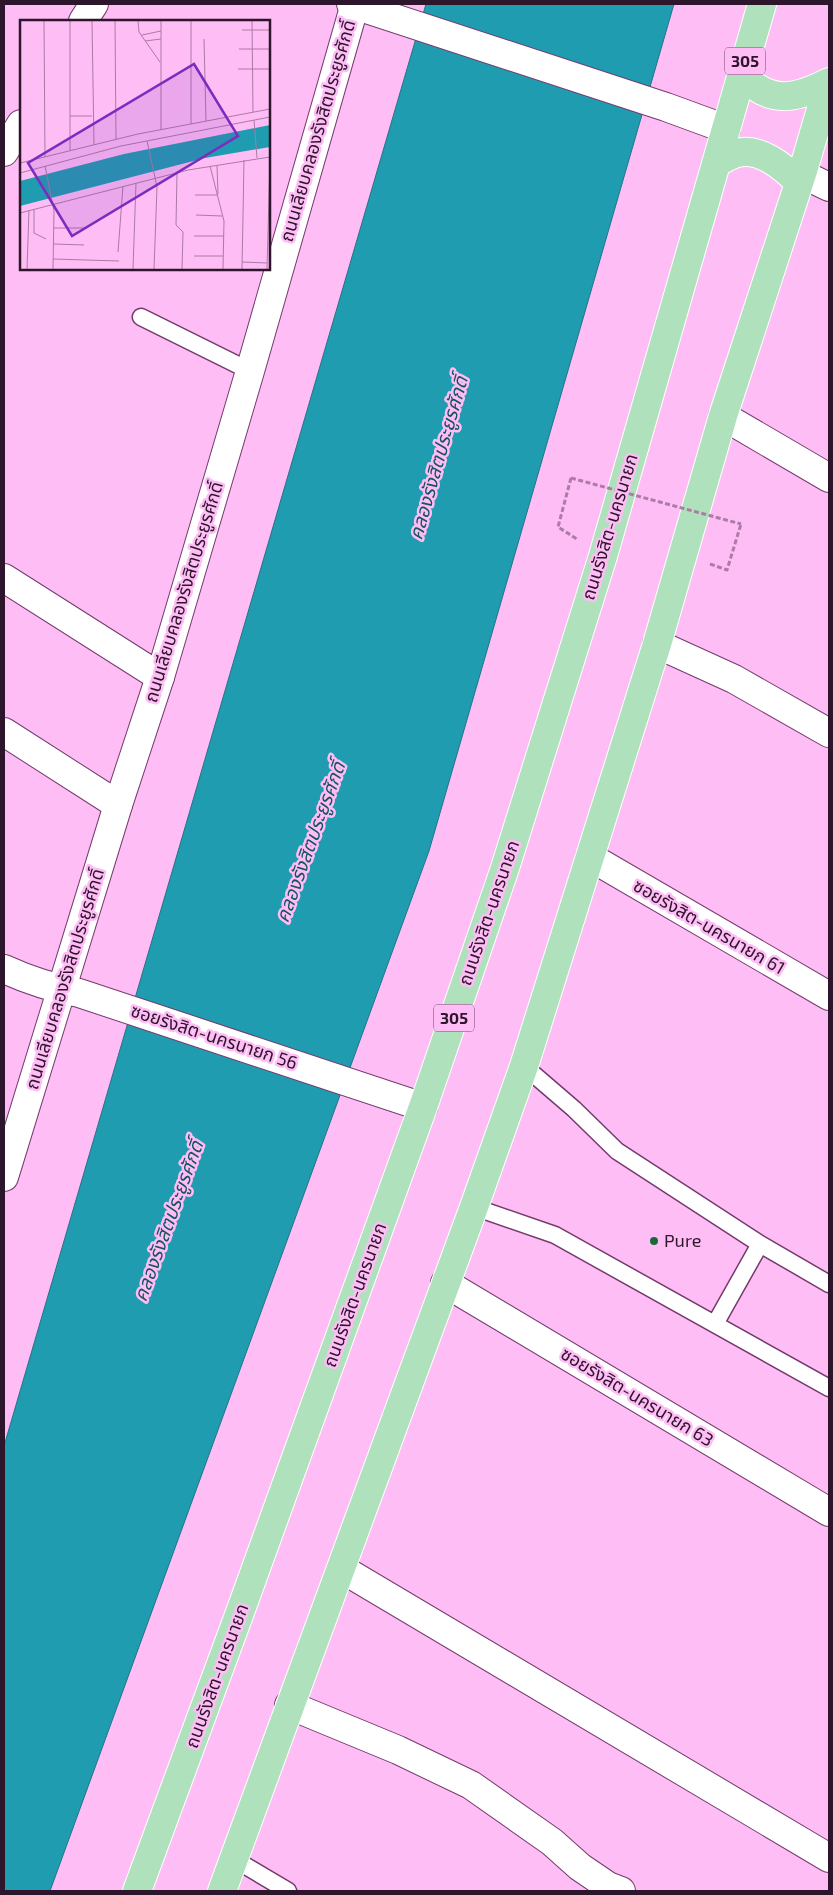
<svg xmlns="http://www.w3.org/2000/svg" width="833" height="1895" font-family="'Exo 2','Noto Sans Thai',sans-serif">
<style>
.water{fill:#1f9cb0;stroke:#237488}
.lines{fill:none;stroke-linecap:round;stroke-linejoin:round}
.lane-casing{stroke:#733b6d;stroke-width:19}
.street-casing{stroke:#733b6d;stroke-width:30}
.secondary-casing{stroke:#733b6d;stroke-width:30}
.primary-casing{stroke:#fff;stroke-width:30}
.path{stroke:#ad7ca6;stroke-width:3;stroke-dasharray:5 2.5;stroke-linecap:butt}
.lane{stroke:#fff;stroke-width:16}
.street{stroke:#fff;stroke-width:28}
.secondary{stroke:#fff;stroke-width:28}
.primary{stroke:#afe2bc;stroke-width:28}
.path-bridge{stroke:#ad7ca6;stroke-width:3;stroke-dasharray:5 2.5;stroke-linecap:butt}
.poi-dot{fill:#1a6837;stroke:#ffbdf5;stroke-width:2}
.labels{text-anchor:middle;stroke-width:5;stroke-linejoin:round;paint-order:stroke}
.shield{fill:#ffbdf5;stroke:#6c4768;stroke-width:1}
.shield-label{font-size:16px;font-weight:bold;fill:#2d152b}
.street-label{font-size:18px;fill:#2d152b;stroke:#ffbdf5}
.poi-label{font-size:18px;fill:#2d152b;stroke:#ffbdf5;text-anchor:start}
.water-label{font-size:19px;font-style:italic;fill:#13545f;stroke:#ffbdf5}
.inset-road{fill:none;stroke:#ab7aa4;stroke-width:1}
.view{fill:#7b2cbf;fill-opacity:0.15;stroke:#7b2cbf;stroke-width:2.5}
.inset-edge{fill:none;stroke:#2d152b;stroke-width:2.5}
</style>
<rect width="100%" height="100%" fill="#ffbdf5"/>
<path class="water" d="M426,4H674L429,851L50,1891H4V1446Z"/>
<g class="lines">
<defs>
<path id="lane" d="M141,317L250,371
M524,1066L574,1109L617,1151L760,1244L829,1284
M474,1207L555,1235L829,1388
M715,1324L760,1244
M234,1859L288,1891"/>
<path id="street" d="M351,4L666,107L726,129
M83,21L94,4
M4,152L21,124
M802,174L829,187
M723,416L829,478
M4,578L160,677
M657,644L734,679L829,733
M4,732L118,805
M590,857L829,996
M445,1283L829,1512
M342,1569L829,1858
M289,1705L398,1750L471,1785L552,1842L580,1867L608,1886L621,1891"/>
<path id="secondary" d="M4,969C28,980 53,988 79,993L423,1107
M4,1177L118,805L160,677L250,371L355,4"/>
<path id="primary" d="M742,75C770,105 796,99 829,82
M716,163C722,160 728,156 734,154C758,145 784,167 799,183
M137,1891L239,1615L423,1107L505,868L603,556L762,4
M222,1891L474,1207L524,1066L657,644L723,416L802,174L829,82"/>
</defs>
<use href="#lane" class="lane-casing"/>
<use href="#street" class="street-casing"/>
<use href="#secondary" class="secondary-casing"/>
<use href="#primary" class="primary-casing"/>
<path class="path" d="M571,478L558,527L577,539
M710,564L727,570L741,524"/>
<use href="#lane" class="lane"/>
<use href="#street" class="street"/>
<use href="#secondary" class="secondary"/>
<use href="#primary" class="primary"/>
<path class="path-bridge" d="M571,478L741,524"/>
</g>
<circle class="poi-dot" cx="654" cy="1241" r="5"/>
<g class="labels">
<g class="shield">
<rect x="725" y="47.5" width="40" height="27" rx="4"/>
<rect x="434" y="1004.5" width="40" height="27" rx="4"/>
</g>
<g class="shield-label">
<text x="745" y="67">305</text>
<text x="454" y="1024">305</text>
</g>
<g class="street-label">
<text transform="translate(318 131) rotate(-74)" y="6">ถนนเลียบคลองรังสิตประยูรศักดิ์</text>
<text transform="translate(610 527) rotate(-73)" y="6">ถนนรังสิต-นครนายก</text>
<text transform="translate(184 592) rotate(-73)" y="6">ถนนเลียบคลองรังสิตประยูรศักดิ์</text>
<text transform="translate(489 913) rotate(-71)" y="6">ถนนรังสิต-นครนายก</text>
<text transform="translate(709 927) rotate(30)" y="6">ซอยรังสิต-นครนายก 61</text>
<text transform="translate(65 979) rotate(-73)" y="6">ถนนเลียบคลองรังสิตประยูรศักดิ์</text>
<text transform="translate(214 1037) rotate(18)" y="6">ซอยรังสิต-นครนายก 56</text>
<text transform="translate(355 1295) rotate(-70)" y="6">ถนนรังสิต-นครนายก</text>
<text transform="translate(637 1397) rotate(31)" y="6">ซอยรังสิต-นครนายก 63</text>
<text transform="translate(217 1676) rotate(-70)" y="6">ถนนรังสิต-นครนายก</text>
</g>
<g class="poi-label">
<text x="664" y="1247">Pure</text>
</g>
<g class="water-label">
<text transform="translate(438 458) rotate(-74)" y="7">คลองรังสิตประยูรศักดิ์</text>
<text transform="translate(310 842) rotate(-70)" y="7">คลองรังสิตประยูรศักดิ์</text>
<text transform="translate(168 1221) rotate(-70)" y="7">คลองรังสิตประยูรศักดิ์</text>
</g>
</g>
<g transform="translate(20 20)">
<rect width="250" height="250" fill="#ffbdf5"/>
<path d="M250,105V127L185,138L0,186V161L104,134Z" fill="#1f9cb0"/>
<path class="inset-road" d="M24,1L25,137M50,1V131M72,1L74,125M95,1L96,119M118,1L119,12L140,42M171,1V104M232,1L233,92M222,10H250M122,15L141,11M184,19L186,101M125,21L141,19M219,29H250M218,49H250M50,96H72M234,100L237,138M141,110V1M127,121L137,167L134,249M0,143L118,114L250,89M197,145L198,174M25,146L34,191L33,249M190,146L204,201L203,249M0,153L101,126L250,97M157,153L156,205L163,212L162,249M175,175H198M14,189V213L26,219M0,193L168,150L250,137M176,195L202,196M34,208H65M174,216H204M34,224L64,225M98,232L103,166M174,236H203M33,239L99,241M222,242L247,243M7,249L9,190M113,249L116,163M222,249L224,140M247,249L250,140"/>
<path class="view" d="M174,44L218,116L52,216L8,143Z"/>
<rect width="250" height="250" class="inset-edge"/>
</g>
<rect width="833" height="1895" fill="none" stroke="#2d152b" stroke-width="10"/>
</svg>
